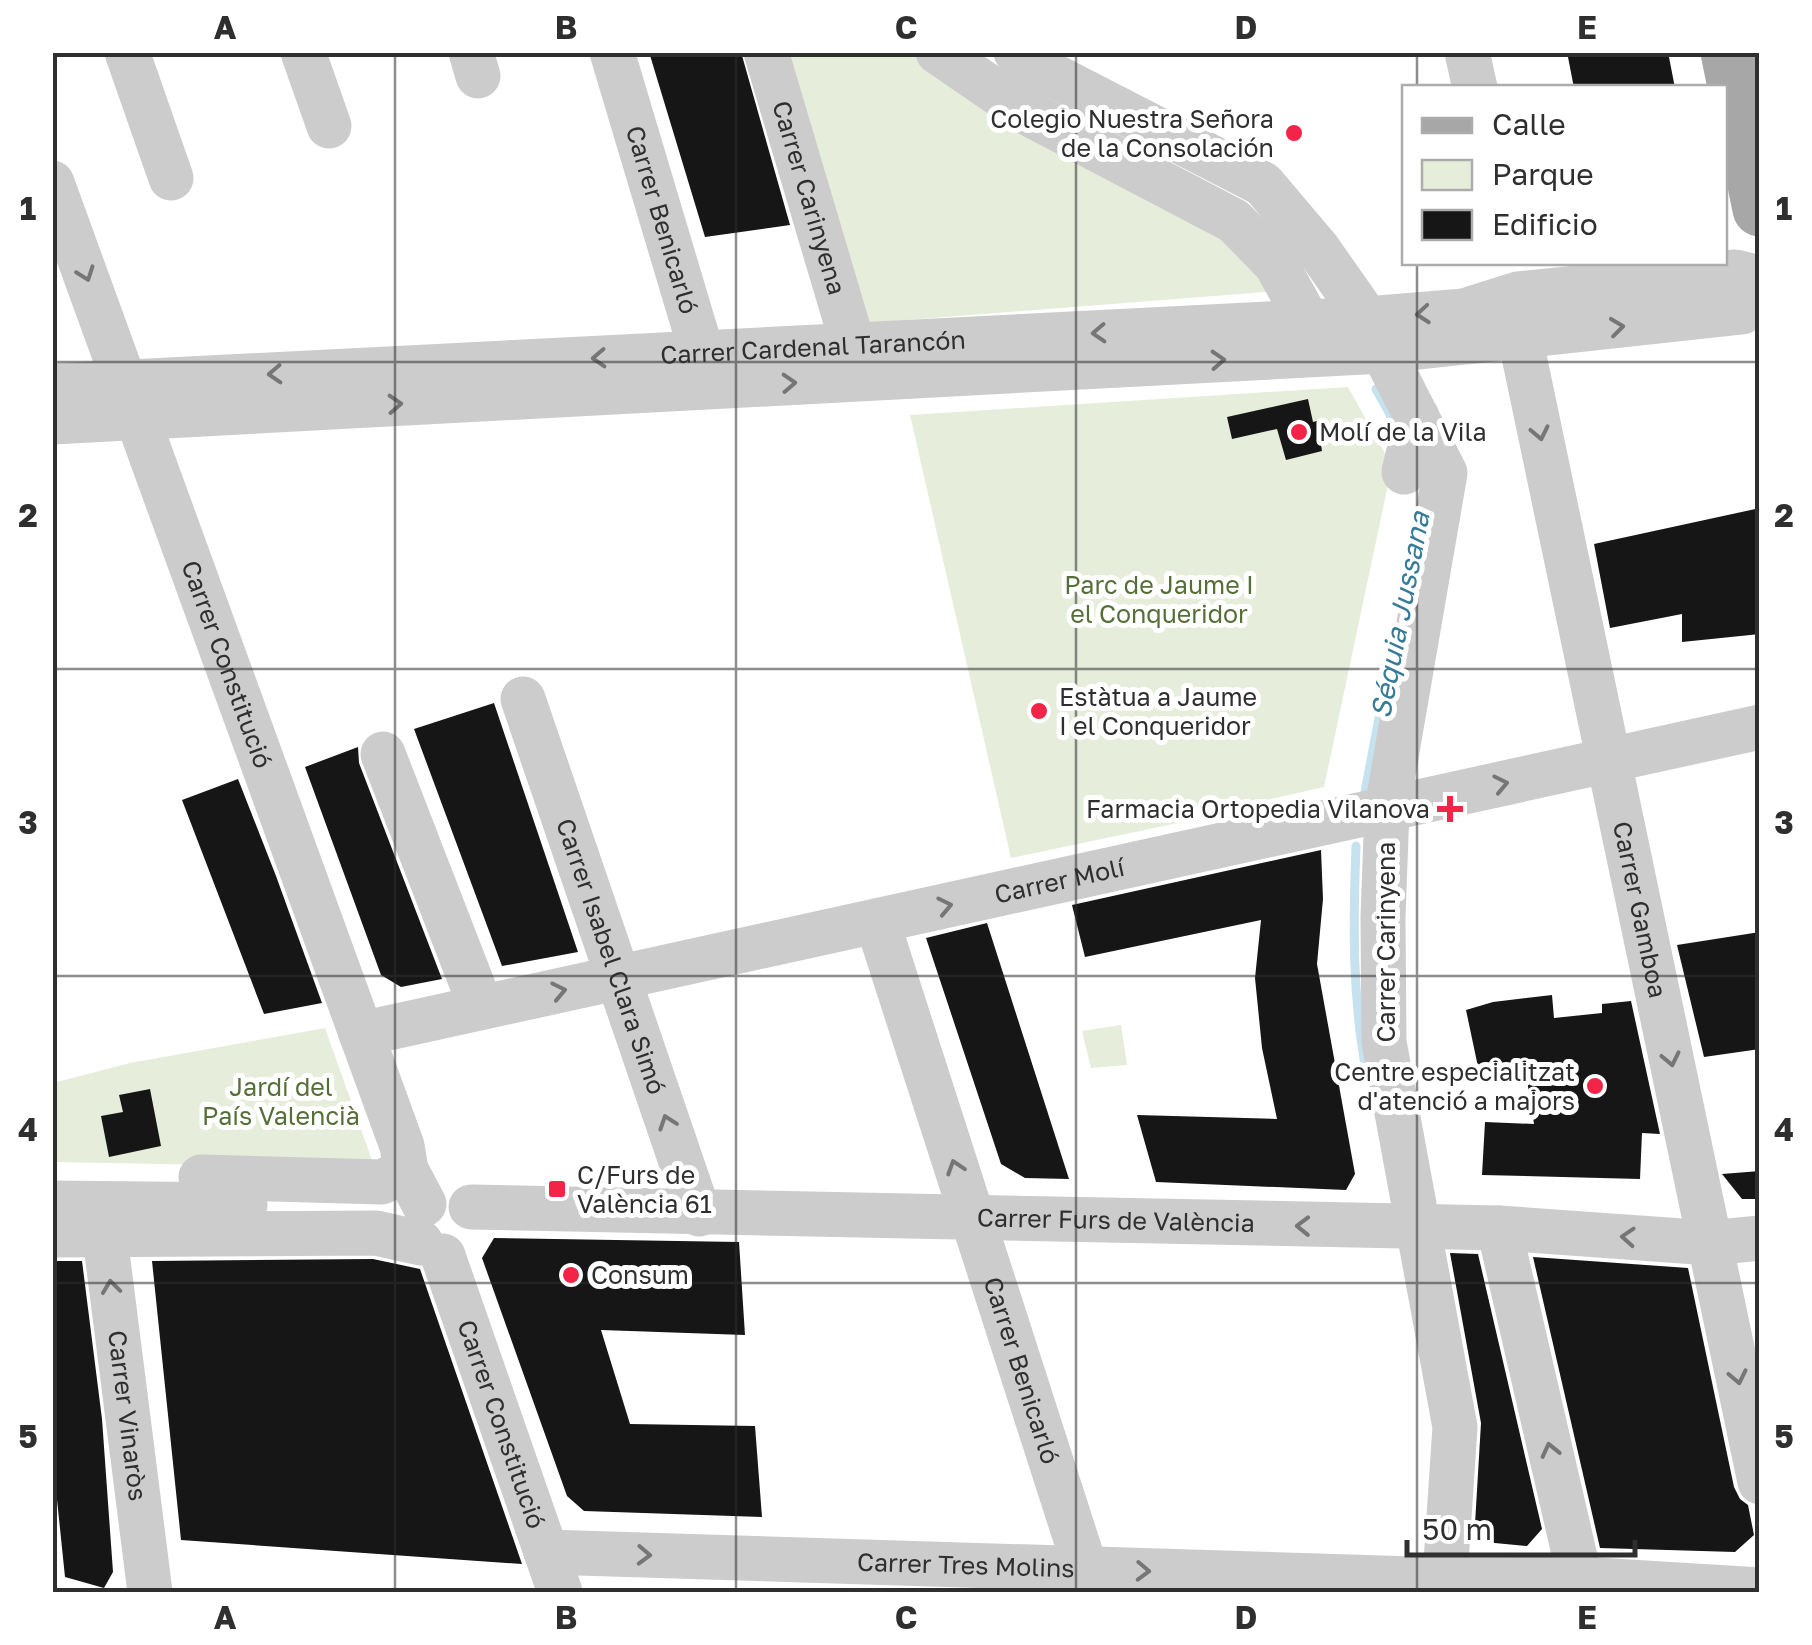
<svg xmlns="http://www.w3.org/2000/svg" width="1812" height="1645" font-family="'Golos Text',sans-serif">
<style>
.green{fill:#e6eddb}
.lines{fill:none;stroke-linecap:round;stroke-linejoin:round}
.stream{stroke:#c6e2ee;stroke-width:9}
.building{fill:#161616}
.minor{stroke:#ccc;stroke-width:45}
.major{stroke:#a7a7a7;stroke-width:55}
.oneway{stroke:#767676}
.grid{fill:none;stroke:#2f2f2f;stroke-width:2.5;stroke-opacity:0.55}
.poi-dot{fill:#f22447;stroke:#fff;stroke-width:4}
.labels{text-anchor:middle;stroke-width:10;stroke-linejoin:round;paint-order:stroke}
.poi-label{font-size:25px;fill:#2f2f2f;stroke:#fff;text-anchor:start}
.street-label{font-size:25px;fill:#2f2f2f;stroke:#fff}
.park-label{font-size:25px;fill:#566e38;stroke:#fff}
.water-label{font-size:28px;font-style:italic;fill:#367b97;stroke:#fff}
.neatline{fill:none;stroke:#2f2f2f;stroke-width:4}
.grid-label{font-size:32px;text-anchor:middle;font-weight:bold;fill:#2f2f2f}
</style>
<rect width="100%" height="100%" fill="#fff"/>
<path class="green" d="M781,53H937L1186,205L1280,291L867,323Z
M1348,387L1392,466L1324,787L1195,816L1192,820L1011,858L910,415Z
M1121,1025L1127,1065L1091,1068L1082,1031Z
M325,1028L373,1163L369,1168L53,1162V1083L130,1063Z"/>
<g class="lines">
<path class="stream" d="M1376,389L1395,423
M1365,792L1385,686
M1356,846C1353,924 1352,999 1367,1075"/>
</g>
<path class="building" d="M649,52H741L790,225L705,237Z
M1567,52H1668L1675,88H1574Z
M1308,399L1313,422L1317,421L1322,451L1286,460L1277,429L1232,439L1227,417Z
M1760,508V634L1682,642V614L1610,628L1594,544Z
M494,703L578,952L502,966L414,729Z
M358,747L359,763L442,979L401,987L381,975L305,767Z
M238,779L276,876L322,1003L264,1014L182,800Z
M1321,850L1323,899L1317,964L1355,1174L1346,1190L1156,1182L1137,1115L1277,1119L1262,1048L1255,978L1261,920L1085,957L1072,905Z
M987,923L1069,1179L1025,1178L1001,1164L926,938Z
M1760,932V1049L1704,1057L1677,945Z
M1552,995L1554,1018L1602,1013V1004L1631,1001L1660,1134L1642,1133L1640,1179L1482,1175L1485,1122L1534,1124L1526,1074L1481,1081L1466,1010L1493,1002Z
M150,1089L161,1146L109,1157L101,1116L123,1112L119,1095Z
M1760,1171V1199H1742L1722,1174Z
M494,1238L739,1242L745,1335L601,1330L630,1424L755,1426L762,1517L584,1511L567,1496L482,1258Z
M1450,1253L1478,1254L1542,1529L1527,1546L1474,1541L1481,1423Z
M1533,1257L1688,1268L1734,1487L1740,1499L1748,1505L1754,1535L1735,1552L1600,1548Z
M373,1259L420,1269L522,1564L181,1540L152,1261Z
M52,1261H82L102,1419L113,1572L104,1588L65,1577L52,1451Z"/>
<g class="lines">
<g class="minor">
<path d="M127,52L171,178"/>
<path d="M303,52L329,126"/>
<path d="M471,52L478,76"/>
<path id="s1" d="M612,52L710,380"/>
<path id="s2" d="M766,52L853,345"/>
<path d="M938,52L1024,111L1234,221L1276,264L1308,322"/>
<path d="M1016,52L1046,72L1263,184L1318,249L1367,319"/>
<path d="M1467,52L1475,88"/>
<path id="s3" d="M52,183L402,1146L406,1170L424,1204"/>
<path id="s4" d="M1520,337L1760,1482"/>
<path d="M1383,351L1445,473L1387,809L1383,917L1384,1042L1455,1427L1444,1592"/>
<path id="s5" d="M52,386L1367,319L1464,311L1518,294L1735,272L1760,278"/>
<path d="M52,422L1383,351L1742,312L1760,296"/>
<path d="M1404,472L1417,417"/>
<path id="s6" d="M523,699L699,1214"/>
<path d="M383,754L481,1007"/>
<path id="s7" d="M877,921L1093,1592"/>
<path id="s8" d="M361,1034L1760,727"/>
<path d="M201,1177L382,1182L406,1170"/>
<path d="M52,1203L245,1205"/>
<path id="s9" d="M471,1207L1499,1228L1710,1243L1760,1238"/>
<path d="M1499,1228L1580,1579"/>
<path d="M52,1235L376,1233L421,1243"/>
<path id="s10" d="M105,1237L150,1592"/>
<path id="s11" d="M443,1256L560,1592"/>
<path id="s12" d="M546,1552L1446,1580L1580,1579L1760,1590"/>
</g>
<path class="major" d="M1728,52L1760,209"/>
</g>
<defs><path id="oneway-chevron" d="M-2-3.5L2.5 0L-2 3.5" fill="none" stroke-width="1.6" stroke-linecap="round" stroke-linejoin="round" transform="scale(2.5)"/></defs>
<g class="oneway">
<use href="#oneway-chevron" transform="translate(86 274) rotate(70)"/>
<use href="#oneway-chevron" transform="translate(1423 314) rotate(175)"/>
<use href="#oneway-chevron" transform="translate(1617 327) rotate(-7)"/>
<use href="#oneway-chevron" transform="translate(1099 333) rotate(177)"/>
<use href="#oneway-chevron" transform="translate(599 358) rotate(177)"/>
<use href="#oneway-chevron" transform="translate(1218 360) rotate(-3)"/>
<use href="#oneway-chevron" transform="translate(275 374) rotate(177)"/>
<use href="#oneway-chevron" transform="translate(789 383) rotate(-3)"/>
<use href="#oneway-chevron" transform="translate(395 404) rotate(-3)"/>
<use href="#oneway-chevron" transform="translate(1540 433) rotate(78)"/>
<use href="#oneway-chevron" transform="translate(1501 784) rotate(-12)"/>
<use href="#oneway-chevron" transform="translate(945 906) rotate(-12)"/>
<use href="#oneway-chevron" transform="translate(559 991) rotate(-12)"/>
<use href="#oneway-chevron" transform="translate(1671 1059) rotate(78)"/>
<use href="#oneway-chevron" transform="translate(667 1122) rotate(-109)"/>
<use href="#oneway-chevron" transform="translate(955 1167) rotate(-108)"/>
<use href="#oneway-chevron" transform="translate(1303 1226) rotate(-179)"/>
<use href="#oneway-chevron" transform="translate(1628 1237) rotate(-176)"/>
<use href="#oneway-chevron" transform="translate(111 1287) rotate(-97)"/>
<use href="#oneway-chevron" transform="translate(1738 1377) rotate(78)"/>
<use href="#oneway-chevron" transform="translate(1550 1450) rotate(-103)"/>
<use href="#oneway-chevron" transform="translate(644 1555) rotate(2)"/>
<use href="#oneway-chevron" transform="translate(1143 1571) rotate(2)"/>
</g>
<path class="grid" d="M395,52V1592M736,52V1592M1076,52V1592M1417,52V88M1417,262V1592M52,362H1760M52,669H1760M52,976H1760M52,1283H1760"/>
<g class="poi-dot">
<circle cx="1294" cy="133" r="10"/>
<circle cx="1299" cy="432" r="10"/>
<circle cx="1039" cy="711" r="10"/>
<path d="M1445 794h10v10h10v10h-10v10h-10v-10h-10v-10h10z"/>
<circle cx="1595" cy="1086" r="10"/>
<rect x="547" y="1179" width="20" height="20" rx="5"/>
<circle cx="571" cy="1275" r="10"/>
</g>
<g class="labels">
<g class="poi-label">
<text x="1274" y="128" text-anchor="end">Colegio Nuestra Señora<tspan x="1274" dy="29">de la Consolación</tspan></text>
<text x="1319" y="441">Molí de la Vila</text>
<text x="1059" y="706">Estàtua a Jaume<tspan x="1059" dy="29">I el Conqueridor</tspan></text>
<text x="1430" y="818" text-anchor="end">Farmacia Ortopedia Vilanova</text>
<text x="1575" y="1081" text-anchor="end">Centre especialitzat<tspan x="1575" dy="29">d'atenció a majors</tspan></text>
<text x="577" y="1184">C/Furs de<tspan x="577" dy="29">València 61</tspan></text>
<text x="591" y="1284">Consum</text>
</g>
<g class="street-label">
<text dy="9" stroke="none"><textPath href="#s2" startOffset="152">Carrer Carinyena</textPath></text>
<text dy="9" stroke="none"><textPath href="#s1" startOffset="175">Carrer Benicarló</textPath></text>
<text dy="9" stroke="none"><textPath href="#s5" startOffset="762">Carrer Cardenal Tarancón</textPath></text>
<text dy="9" stroke="none"><textPath href="#s3" startOffset="512">Carrer Constitució</textPath></text>
<text dy="9" stroke="none"><textPath href="#s8" startOffset="715">Carrer Molí</textPath></text>
<text dy="9" stroke="none"><textPath href="#s4" startOffset="585">Carrer Gamboa</textPath></text>
<text transform="translate(1386 942) rotate(-90)" y="9">Carrer Carinyena</text>
<text dy="9" stroke="none"><textPath href="#s6" startOffset="272">Carrer Isabel Clara Simó</textPath></text>
<text dy="9" stroke="none"><textPath href="#s9" startOffset="645">Carrer Furs de València</textPath></text>
<text dy="9" stroke="none"><textPath href="#s7" startOffset="472">Carrer Benicarló</textPath></text>
<text dy="9" stroke="none"><textPath href="#s10" startOffset="180">Carrer Vinaròs</textPath></text>
<text dy="9" stroke="none"><textPath href="#s11" startOffset="178">Carrer Constitució</textPath></text>
<text dy="9" stroke="none"><textPath href="#s12" startOffset="420">Carrer Tres Molins</textPath></text>
</g>
<g class="park-label">
<text x="1159" y="594">Parc de Jaume I<tspan x="1159" dy="29">el Conqueridor</tspan></text>
<text x="281" y="1096">Jardí del<tspan x="281" dy="29">País Valencià</tspan></text>
</g>
<g class="water-label">
<text transform="translate(1400 615) rotate(-79)" y="10">Séquia Jussana</text>
</g>
</g>
<rect width="1812" height="1645" fill="none" stroke="#ffffff" stroke-width="110"/>
<rect x="1402" y="85" width="325" height="180" fill="#ffffff" stroke="#acacac" stroke-width="2.5"/>
<rect x="1422" y="118" width="50" height="15" fill="#a7a7a7" stroke="#acacac" stroke-width="2.5"/>
<text x="1492" y="135" font-size="30" fill="#2f2f2f">Calle</text>
<rect x="1422" y="160" width="50" height="30" fill="#e6eddb" stroke="#acacac" stroke-width="2.5"/>
<text x="1492" y="185" font-size="30" fill="#2f2f2f">Parque</text>
<rect x="1422" y="210" width="50" height="30" fill="#161616" stroke="#acacac" stroke-width="2.5"/>
<text x="1492" y="235" font-size="30" fill="#2f2f2f">Edificio</text>
<path d="M1407 1540v15h228v-15" fill="none" stroke="#2f2f2f" stroke-width="5"/>
<text x="1422" y="1540" font-size="30" fill="#2f2f2f" stroke="#ffffff" stroke-width="8" paint-order="stroke">50 m</text>
<rect x="55" y="55" width="1702" height="1535" class="neatline"/>
<g class="grid-label">
<text x="225" y="39">A</text>
<text x="566" y="39">B</text>
<text x="906" y="39">C</text>
<text x="1246" y="39">D</text>
<text x="1587" y="39">E</text>
<text x="28" y="220">1</text>
<text x="1784" y="220">1</text>
<text x="28" y="527">2</text>
<text x="1784" y="527">2</text>
<text x="28" y="834">3</text>
<text x="1784" y="834">3</text>
<text x="28" y="1141">4</text>
<text x="1784" y="1141">4</text>
<text x="28" y="1448">5</text>
<text x="1784" y="1448">5</text>
<text x="225" y="1629">A</text>
<text x="566" y="1629">B</text>
<text x="906" y="1629">C</text>
<text x="1246" y="1629">D</text>
<text x="1587" y="1629">E</text>
</g>
</svg>
